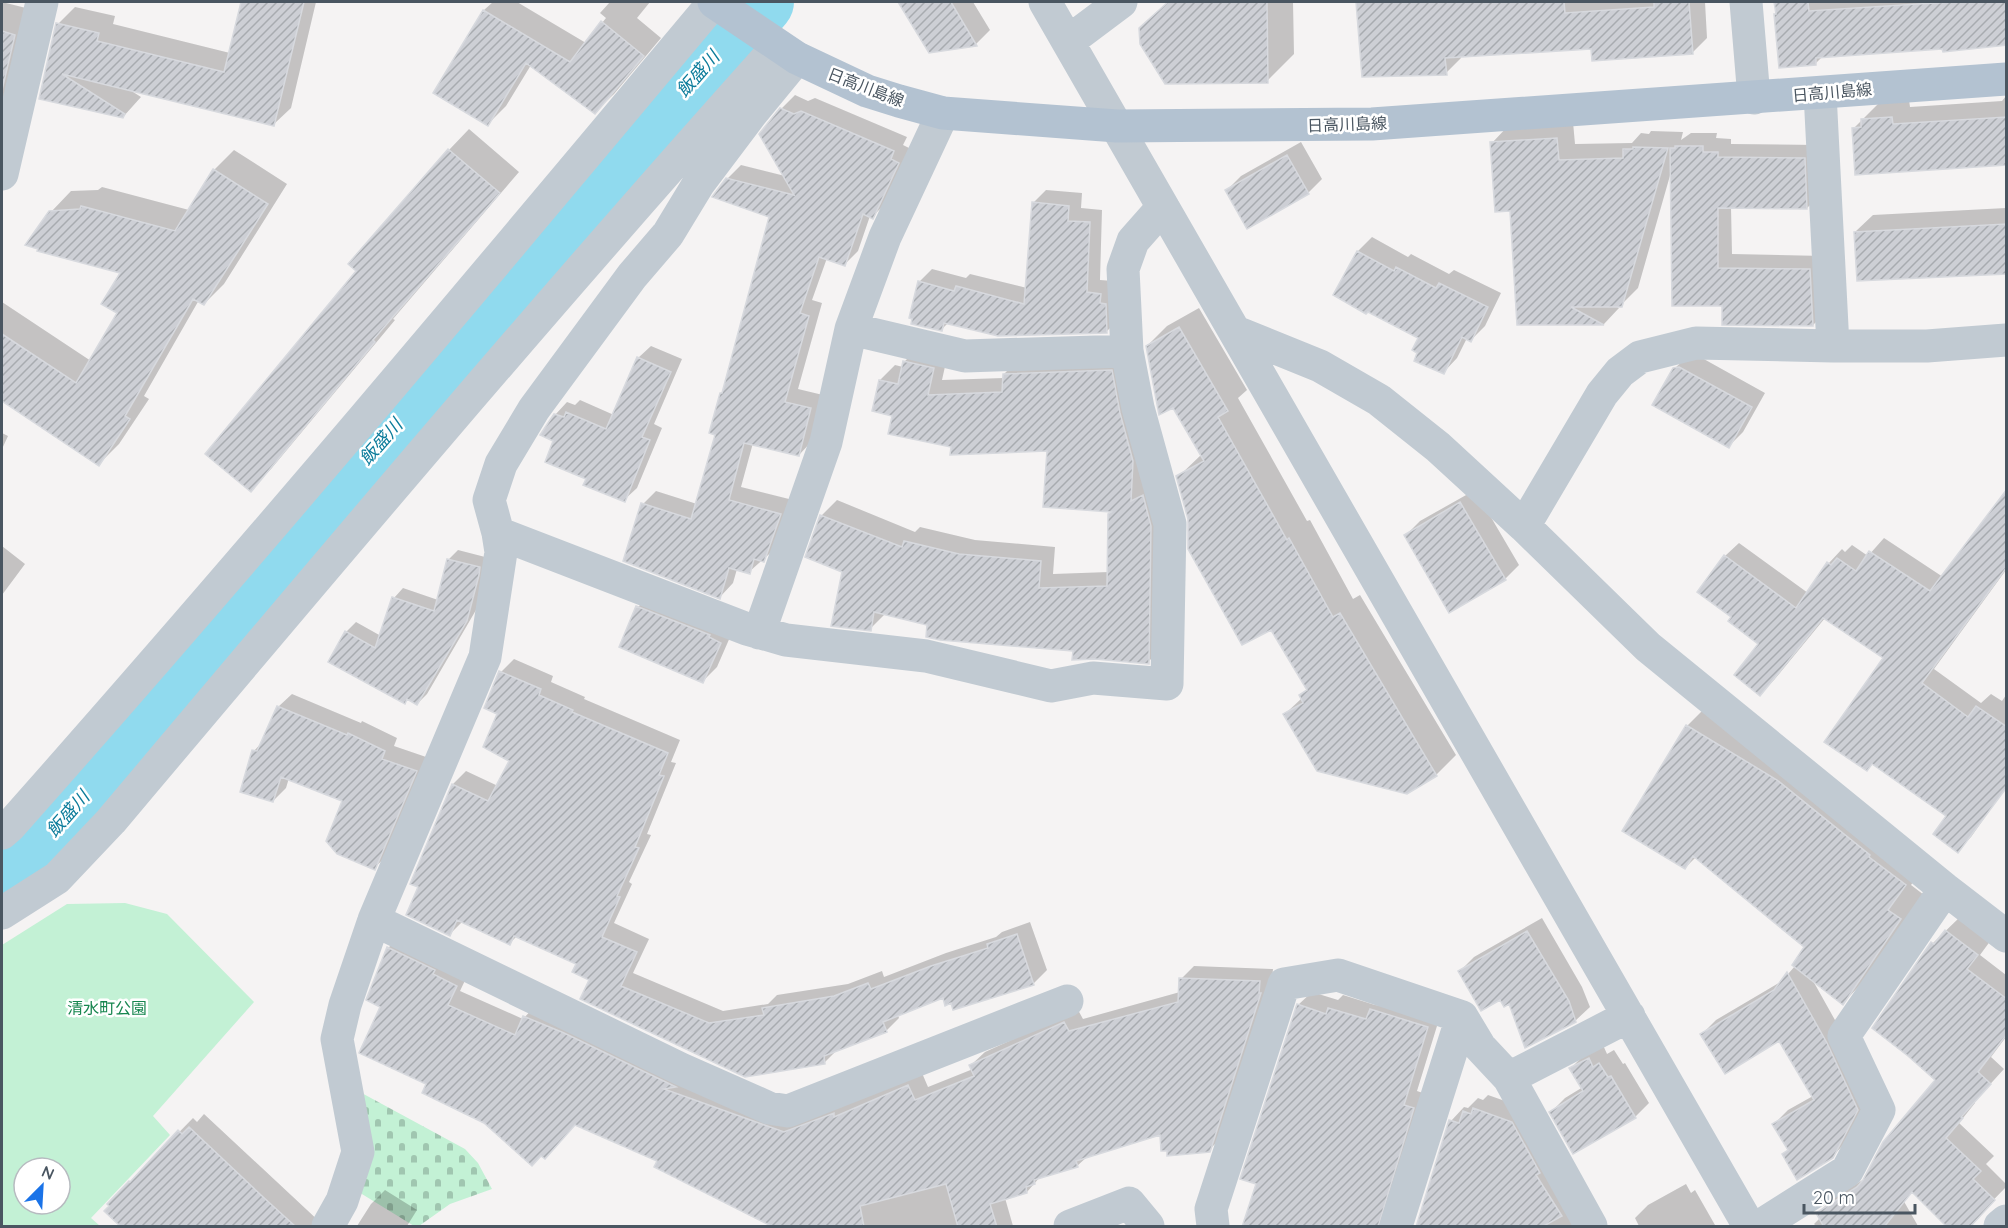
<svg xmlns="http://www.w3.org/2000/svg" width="2008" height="1228" font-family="Quicksand,'Noto Sans JP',sans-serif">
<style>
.cemetery{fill:url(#cemetery-stones)}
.park{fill:#c3f1d5;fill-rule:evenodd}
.shadow{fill:#0003}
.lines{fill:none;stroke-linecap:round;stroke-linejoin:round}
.river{stroke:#90daee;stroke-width:66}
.building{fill:url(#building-hatch);stroke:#d7d9de;stroke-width:1.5}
.minor{stroke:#c1cad2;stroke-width:33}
.major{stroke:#b3c2d1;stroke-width:33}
.labels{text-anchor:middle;stroke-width:5;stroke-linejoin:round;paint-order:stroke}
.street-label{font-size:16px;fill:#4a5661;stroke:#fff}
.park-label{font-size:16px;fill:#17864f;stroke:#fff}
.water-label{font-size:18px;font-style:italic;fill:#0c7c9b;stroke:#fff}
</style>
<defs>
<pattern id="cemetery-stones" width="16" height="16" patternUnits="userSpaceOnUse" patternTransform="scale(1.5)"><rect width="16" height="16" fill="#c3f1d5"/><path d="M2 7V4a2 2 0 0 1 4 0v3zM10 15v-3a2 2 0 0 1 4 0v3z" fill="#a0c6b0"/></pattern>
<pattern id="building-hatch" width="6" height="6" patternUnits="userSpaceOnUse" patternTransform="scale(1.5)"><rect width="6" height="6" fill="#cdcfd5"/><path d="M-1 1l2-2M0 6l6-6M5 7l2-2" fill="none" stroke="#a8abb0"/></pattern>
</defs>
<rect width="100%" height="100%" fill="#f5f3f3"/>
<path class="cemetery" d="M358,1091L465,1149L478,1163L492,1189L450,1204L419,1226H414L357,1191Z"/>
<path class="park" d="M125,903L167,914L254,1002L153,1116L170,1135L91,1218L100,1226H2V945L67,904ZM24,1168H60V1204H24Z"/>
<path class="shadow" d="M2,2L38,11L2,145Z
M242,2H316L291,108L274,124L130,90L141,97L123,117L41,97L58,24L75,7L115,16L113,24L230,53Z
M493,2H517L586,43L606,18L600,13L610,2H650L637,18L661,38L614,94L595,112L531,65L506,106L488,124L435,92L484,10Z
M900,2H973L990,30L976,44L930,51Z
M1168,2H1293L1294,54L1267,81L1141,29Z
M1358,2H1705L1707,38L1692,53L1592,47L1461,55V58L1446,73L1363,76Z
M1776,2H2006V44L1823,56L1816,63L1775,15L1777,13Z
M795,95L808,101L815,98L907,137L903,145L911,149L886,203L872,217L870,216L858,251L845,264L827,258L812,300L822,303L798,389L823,395L812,441L799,455L753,443L741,487L793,500L777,547L749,572L737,569L733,583L720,597L643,504L656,491L697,504L717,434L721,393L724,391L770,216L727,179L741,165L785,176L781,109Z
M2006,96V164L1854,128L1880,102L1909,100L1910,107L2002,101Z
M1573,122L1575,144L1632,143L1641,133L1649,134L1651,131L1683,132L1681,140L1691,133H1717L1716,138L1731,139V144L1818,145L1821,194L1807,208L1731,207L1732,254L1824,256L1827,311L1813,325L1724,305L1671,172L1638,288L1621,305H1614L1619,308L1604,324H1518L1511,210L1492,143L1508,126Z
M469,129L519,172L393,319L395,320L271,469L251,490L358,271L449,150Z
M1301,142L1322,179L1308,193L1227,190L1241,176Z
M234,150L287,184L224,284L204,304L199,300L144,396L149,399L119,444L99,464L2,400V302L91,361L119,312L123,272L51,212L71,191L98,190L102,187L189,210L214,170Z
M1046,190L1082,193L1081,208L1102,210L1100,280L1113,281L1120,318L1107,331L948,323L941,330L919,282L932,269L966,278L970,274L1027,288L1033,203Z
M2006,208V272L1855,232L1873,215Z
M1372,237L1408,257L1411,254L1449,274L1454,270L1501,293L1485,326L1471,340L1467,338L1457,358L1443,373L1419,352L1420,337L1335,294L1358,251Z
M1199,308L1247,390L1238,398L1307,521L1310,520L1353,599L1360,595L1456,755L1436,775L1285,714L1302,698L1300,696L1307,689L1272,627L1190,519L1178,477L1202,454L1147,346L1167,326Z
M651,346L682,359L654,424L662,428L637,488L624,500L588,478L555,441V415L567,402L575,405L580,400L614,415L638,358Z
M920,346L948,353L942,380L1004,378V374L1019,359L1126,356L1158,481L1163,647L1148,662L929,624L886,613L870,629L843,571L807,557L822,515L837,500L915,532L920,527L975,540L1055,547L1053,574L1109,572L1113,511L1049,450L953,446L894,415L880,380L895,365L903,367L905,361Z
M1693,353L1765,393L1743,432L1729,446L1674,369L1689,355Z
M2,433L8,436L2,449Z
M1475,490L1519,565L1505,579L1406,535L1420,521Z
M2006,494V570L1934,669L1981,703L1991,694L2002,701L2006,695V787L1971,837L1957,851L1947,817L1874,763L1867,769L1885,657L1825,618L1774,680L1760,694L1761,644L1733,617L1725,556L1739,543L1808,593L1829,563L1842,549L1845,552L1852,545L1868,556L1884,538L1943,577Z
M2,546L25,564L2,595Z
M458,550L489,558L476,610L427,694L417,704L408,698L404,702L346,632L356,622L381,636L394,598L403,588L438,600L448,560Z
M652,593L734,628L717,667L703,681L638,607Z
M514,659L553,676L551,682L585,697L584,699L680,740L671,762L676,763L647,834L651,835L629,882L632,884L614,923L649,939L633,973L723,1011L768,1004L777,995L848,984L882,971L884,977L946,953L996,937L1002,932L1030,922L1047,970L1034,983L954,1008L952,1002L944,996L898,1015L899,1018L886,1031L838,1049L824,1063L582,999L591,980L578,963L517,936L510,943L463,921L450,934L420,887L411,883L453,784L466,771L498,786L511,761L499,714L501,672Z
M292,694L361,723L362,721L397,738L394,746L429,758L388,855L374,868L344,800L289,778L286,788L273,801L254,751L263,741L278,707Z
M1711,702L1929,860L1911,885L1924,895L1866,979L1843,1003L1812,979L1840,1029L1871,1095L1846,1142L1832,1157L1784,1154L1789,1149L1774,1124L1788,1110L1813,1096L1779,1039L1702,1034L1716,1020L1782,981L1795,966L1806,946L1696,857L1685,868L1687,726Z
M1960,917L1991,940L1980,955L2006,975V1037L1991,1057L2004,1069L1974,1102L1975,1103L1959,1123L1994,1156L1986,1164L2006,1184V1187L1968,1226L1882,1163L1918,1226H1816L1814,1224L1820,1218L1818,1213L1832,1199L1866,1178L1937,1080L1874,1027L1933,943Z
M1542,918L1582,987L1590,1007L1575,1021L1510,1002L1460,971L1474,957Z
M402,935L469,972L460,991L523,1019L537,1004L798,1120L922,1073L928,1087L973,1069L971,1065L985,1052L1078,1010L1083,1019L1180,992L1181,979L1194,966L1273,969L1272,980L1223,1136L1209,1150L1161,1133L1088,1156L1077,1166L1040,1177L1027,1192L1005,1198L1013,1226H814L576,1123L485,1121L429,1083L382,1006L388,948Z
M1312,992L1338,1000L1343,995L1375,1005L1441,1013L1417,1091L1426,1094L1398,1226H1244L1257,1184L1298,1005Z
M1603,1045L1607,1054L1614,1050L1623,1064L1625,1063L1649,1103L1635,1117L1551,1112L1565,1098L1583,1087L1571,1068L1585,1054Z
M1488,1095L1525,1108L1579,1226H1417L1451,1121L1464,1107L1468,1108L1478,1098L1483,1100Z
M204,1114L322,1224L328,1226H124L109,1204L193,1118L197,1122Z
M1686,1184L1691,1193L1695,1190L1715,1225L1714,1226H1639L1635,1218L1648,1205Z
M385,1190L417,1210L407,1226H357L371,1204Z"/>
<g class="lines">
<path class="river" d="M2,884L56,831L232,615L761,2"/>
</g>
<path class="building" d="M241,2H304L274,126L62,74L125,114L123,118L39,99L56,23L99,33L97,41L224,72Z
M898,2H951L977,46L929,53Z
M1168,2H1267L1268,83L1165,84L1140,44L1139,28Z
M1356,2H1564L1565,13L1654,7V2H1689L1693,54L1592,61L1591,49L1445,58L1447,75L1362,77Z
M1774,2H1808L1809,11L1950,2H2007V45L1943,52L1942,49L1816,58V65L1779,68L1774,14H1776Z
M483,10L570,62L601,21L644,56L595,114L526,63L488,126L433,93Z
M2,31L15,35L2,90Z
M780,108L794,114L801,111L894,151L891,159L899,163L873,219L863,214L845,266L819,257L800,313L809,316L785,402L811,408L799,456L744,443L729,500L781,514L764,562L754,559L750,574L729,568L720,599L623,561L641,503L691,519L715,435L709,433L720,393H722L769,217L712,197L726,178L794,195L759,134Z
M1892,117L1893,124L2007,117V165L1855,175L1852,128L1861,127V119Z
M1557,138L1559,160L1623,158V149H1633V147L1668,148L1622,307H1571L1604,325H1517L1510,211L1495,212L1490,142Z
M1675,146H1703V152H1718V157L1805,158L1807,209L1718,208V268L1810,269L1813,326L1722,325V306H1672L1670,148H1675Z
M448,149L500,193L373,340L375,342L251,492L205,454L356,271L348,264Z
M1287,155L1309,194L1247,229L1225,190Z
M213,169L268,204L204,305L193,299L125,416L130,419L99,466L2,401V334L76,383L117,313L101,304L120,273L37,251L38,249L25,245L49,211L80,209L81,206L175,231Z
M1032,202L1069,206L1068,221L1090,222L1087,292L1101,294L1100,303L1106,304L1107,333L998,336L944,323L942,331L911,324L912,319L909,318L918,281L954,291L956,286L1024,304Z
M2007,224V274L1857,281L1854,232Z
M1357,251L1394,271L1396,267L1436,288L1439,283L1488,307L1471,342L1462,337L1444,374L1414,361L1417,353L1412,350L1418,338L1368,312L1366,314L1333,295Z
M1179,327L1228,411L1218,417L1287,540L1289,538L1333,617L1340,613L1437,776L1407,794L1317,771L1283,714L1303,703L1299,695L1307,690L1271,630L1242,645L1188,549V519L1176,476L1204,461L1173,408L1159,415L1146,346Z
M637,357L671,372L642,437L650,440L625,502L583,485L586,479L545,462L553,441L540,435L554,414L564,417L566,412L606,429Z
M903,361L934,368L928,395L1002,392L1003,374L1112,370L1120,413L1133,461L1131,501L1143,495L1151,526L1149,664L1095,659L1072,660L1073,651L940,640L926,637L927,625L874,612L871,631L831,626L842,572L805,557L820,515L902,547L904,541L959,554L1041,561L1039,588L1107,586L1108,514L1111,512L1043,507L1047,451L950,455L951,447L888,434L892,416L872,411L879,380L898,384Z
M1679,367L1752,407L1729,448L1652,405L1673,368Z
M2007,489V567L1922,683L1968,717L1976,706L2007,727V787L1958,853L1933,834L1946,816L1872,764L1867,771L1824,742L1883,658L1823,618L1760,696L1734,675L1758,644L1728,621L1731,617L1697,592L1724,555L1796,608L1827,562L1831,565L1837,558L1856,571L1869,551L1930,591Z
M1460,502L1506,580L1449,613L1404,535Z
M447,559L480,567L479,575L467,621L417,705L407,699L405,704L328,662L345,631L375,648L392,597L434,611Z
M636,606L710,635L709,637L721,643L703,683L619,647Z
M499,671L541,689L539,695L573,710L572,712L668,753L659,775L664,776L635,847L639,848L617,896L620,897L602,937L637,952L621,986L709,1023L764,1015L762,1008L834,996L868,983L871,989L931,966L988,948L987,944L1017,934L1034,985L953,1010L951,1003L945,1006L943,998L883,1022L887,1032L824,1056L825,1064L745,1077L580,999L589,980L572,972L576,964L514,936L510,945L457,920L450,936L406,915L418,887L410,884L452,784L488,801L509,761L483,747L497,714L484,708Z
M277,706L347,735L348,733L385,751L382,759L417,771L375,870L337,854L326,841L342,801L281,777L273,802L240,792L252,750L257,751Z
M1686,725L1777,780L1870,855L1869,857L1906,885L1888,910L1901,919L1843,1005L1792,965L1804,947L1693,856L1685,869L1622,831Z
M1945,930L1978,955L1967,969L2007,999V1034L1978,1072L1991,1084L1961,1117L1963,1118L1946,1138L1981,1171L1973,1179L1995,1200L1970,1227H1947L1912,1192L1884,1227H1824L1816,1213L1857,1187L1863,1180L1883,1142L1935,1080L1908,1056L1872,1028L1931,942L1934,944Z
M1527,931L1569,1001L1576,1022L1525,1048L1509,1004L1504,1007L1500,1000L1481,1011L1458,971Z
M387,947L435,970L433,974L457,986L448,1005L515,1035L523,1016L564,1033L676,1087L664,1089L784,1132L834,1113V1117L908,1085L915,1100L974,1076L969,1065L1064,1022L1069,1031L1178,1002L1179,978L1260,981L1259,993H1261L1210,1152L1167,1156V1151H1161L1160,1135L1076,1161L1078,1167L1034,1180L1035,1184L1026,1187L1027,1193L990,1204L997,1227H958L946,1184L860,1206L864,1227H773L654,1167L657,1161L575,1125L545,1159L541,1156L532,1166L484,1123L422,1093L426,1084L359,1053L380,1007L366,1000Z
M1787,972L1827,1043L1858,1110L1833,1158L1797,1180L1782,1154L1788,1150L1772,1124L1814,1100L1779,1041L1725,1074L1700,1034L1774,990Z
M1297,1004L1326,1014L1328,1008L1366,1019L1370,1009L1428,1027L1404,1105L1414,1108L1378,1227H1242L1256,1184L1240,1179Z
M1589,1058L1593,1067L1599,1063L1608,1077L1611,1076L1636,1118L1573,1154L1549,1112L1583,1091L1569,1068Z
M1473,1108L1512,1122L1540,1173L1536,1175L1562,1216L1542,1227H1416L1449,1120L1459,1123L1463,1111L1471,1114Z
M189,1127L262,1196L296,1227H121L104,1211L109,1206L107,1204L129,1181L130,1182L178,1130L182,1134Z"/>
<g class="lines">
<path class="minor" d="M1045,2L1749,1226
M1746,2L1754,98
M1069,41L1121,2
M1820,93L1833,346
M943,113L885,237L851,329L965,356L1127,351
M2,174L42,2
M1236,332L1320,366L1379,400L1438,447L1524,526L1648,647L1945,889L2006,936
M1524,526L1602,394L1620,372L1640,357L1696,343L1833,346H1927L2006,340
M498,533L747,629L786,640L926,656L1051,686L1093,678L1167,684L1170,524L1138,408L1127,351L1123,269L1133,241L1163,207
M759,633L826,442L851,329
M2,833L10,826C250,556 482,279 714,2
M2,913L57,878L111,821C330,561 550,300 778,46
M374,920L681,1069L769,1108L788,1111L1067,1001
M1509,1078L1629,1016
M328,1226L342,1201L358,1152L337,1039L345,1005L374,920L485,657L501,552L498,533L489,500L501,464L534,409L632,276L668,234L699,183L751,114L797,58
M1070,1226L1129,1203L1148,1226
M1213,1226L1211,1209L1284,984L1338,975L1462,1017L1480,1047L1509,1078L1591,1226
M1396,1226L1462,1017
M1760,1226L1847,1171L1879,1110L1844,1036L1945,889
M2000,1226L2006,1221"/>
<path class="major" d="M714,2L797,58L867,91L899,101L943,113L1117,126L1372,124L2006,79"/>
</g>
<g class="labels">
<g class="street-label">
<text transform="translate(866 87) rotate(21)" y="6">日高川島線</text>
<text transform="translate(1832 92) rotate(-5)" y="6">日高川島線</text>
<text transform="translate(1347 124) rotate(-2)" y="6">日高川島線</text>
</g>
<g class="park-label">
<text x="107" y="1014">清水町公園</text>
</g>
<g class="water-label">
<text transform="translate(698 74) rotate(-49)" y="6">飯盛川</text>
<text transform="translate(381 442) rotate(-49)" y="6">飯盛川</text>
<text transform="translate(68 814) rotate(-49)" y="6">飯盛川</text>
</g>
</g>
<rect width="2008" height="1228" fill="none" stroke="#4a5661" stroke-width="6"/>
<g transform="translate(42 1186) rotate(24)"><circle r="28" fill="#ffffff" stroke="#b7bbc0" stroke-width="1.5"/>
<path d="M0-4.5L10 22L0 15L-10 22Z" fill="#1a73e8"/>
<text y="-9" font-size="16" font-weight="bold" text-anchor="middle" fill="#4a5661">N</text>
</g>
<path d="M1804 1204v9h111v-9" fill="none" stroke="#4a5661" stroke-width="3"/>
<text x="1813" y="1204" font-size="18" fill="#4a5661" stroke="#ffffff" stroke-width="4.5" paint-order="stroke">20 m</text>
</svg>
